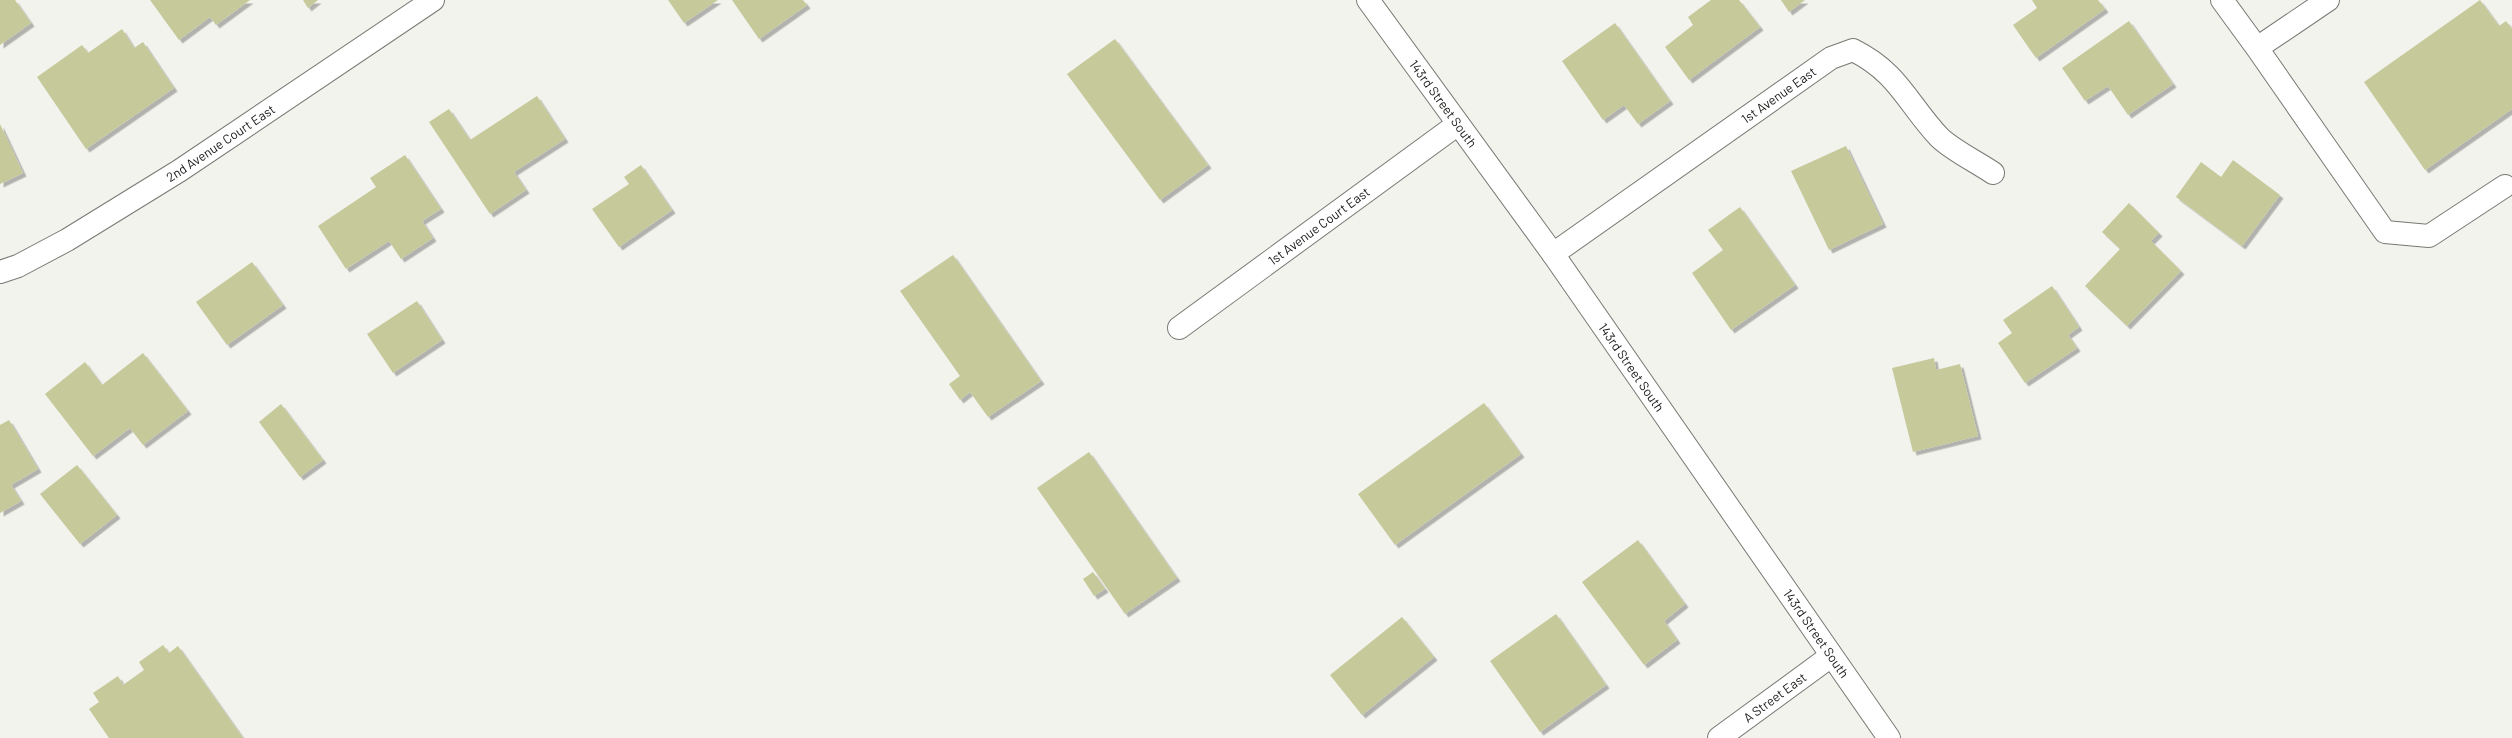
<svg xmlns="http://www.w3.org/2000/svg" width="2512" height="738" font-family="Barlow,sans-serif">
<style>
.building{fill:#c6c99a;filter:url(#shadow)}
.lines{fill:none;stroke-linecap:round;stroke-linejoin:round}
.lane-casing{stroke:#797974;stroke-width:24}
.street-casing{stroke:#797974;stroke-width:24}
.lane{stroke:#fff;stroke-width:22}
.street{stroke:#fff;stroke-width:22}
.labels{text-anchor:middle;stroke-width:3.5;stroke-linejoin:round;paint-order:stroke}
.street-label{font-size:13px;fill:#171715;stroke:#f2f3ed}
</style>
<defs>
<filter id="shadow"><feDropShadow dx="3.5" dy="3.5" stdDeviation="0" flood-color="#0004"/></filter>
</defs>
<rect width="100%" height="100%" fill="#f2f3ed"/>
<path class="building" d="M0,0H15L31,23L0,45Z
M150,0H250L216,25L210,17L179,40Z
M303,0H318L308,8Z
M668,0H718L684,23Z
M732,0H803L807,5L759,39Z
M1711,0H1739L1760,27L1689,80L1665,47L1693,25L1688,17Z
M1781,0H1805L1789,12Z
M2032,0H2098L2105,9L2036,58L2013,25L2037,8Z
M2480,0L2499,26L2506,21L2512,29V109L2425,170L2364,82Z
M2129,21L2173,84L2128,115L2108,86L2085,101L2062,68Z
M1615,23L1670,101L1638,124L1624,105L1603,120L1562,61Z
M122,29L134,48L143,42L174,88L86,149L37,77L82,45L88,53Z
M1115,39L1208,165L1160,200L1067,74Z
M537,96L565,139L514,172L526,190L490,214L429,122L449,109L470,140Z
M0,124L23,173L0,184Z
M1846,146L1883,224L1829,250L1791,171Z
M405,155L441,209L422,221L433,238L401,259L389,241L346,269L318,226L376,187L370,178Z
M2233,160L2280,195L2242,246L2176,197L2201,162L2221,177Z
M641,165L672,210L619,247L592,209L629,184L624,177Z
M2129,203L2159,233L2151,241L2181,271L2127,326L2085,286L2120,249L2102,232Z
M1740,207L1795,285L1731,330L1692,273L1723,250L1708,230Z
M953,255L1041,381L988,417L970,392L960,400L949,384L960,376L900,291Z
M252,262L283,305L227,345L196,302Z
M2052,286L2079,327L2068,335L2077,348L2025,383L1998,343L2012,333L2003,320Z
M417,301L442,340L393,373L367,334Z
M143,353L188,411L143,445L130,428L93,456L45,394L85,362L102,385Z
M1934,358L1936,370L1960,364L1978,436L1913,452L1892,368Z
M1484,403L1521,454L1395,545L1358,494Z
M281,404L323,460L300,477L259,422Z
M9,420L38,469L11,485L21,501L0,513V425Z
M1089,452L1177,578L1125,614L1037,488Z
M77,465L117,515L80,544L40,494Z
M1638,540L1685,604L1664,621L1677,640L1644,665L1582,582Z
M1093,572L1105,589L1094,596L1083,579Z
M1556,614L1606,685L1540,732L1490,661Z
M1402,617L1434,657L1362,715L1330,675Z
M163,645L169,653L178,646L243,738H109L89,709L99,702L93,693L118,676L123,685L144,670L139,662Z"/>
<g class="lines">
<defs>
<path id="lane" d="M2222,0L2257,48L2328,0
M2257,48L2385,232L2429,236L2505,186"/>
<g id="street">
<path id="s1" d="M1368,0L1553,254L1889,738"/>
<path id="s2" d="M1553,254L1831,58L1853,50C1899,73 1907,103 1939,137C1952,150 1977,162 1993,173"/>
<path id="s3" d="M0,272L18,266L67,240L179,171L433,0"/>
<path id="s4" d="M1179,328L1458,124"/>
<path id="s5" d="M1719,738L1831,656"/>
</g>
</defs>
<use href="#lane" class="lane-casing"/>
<use href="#street" class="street-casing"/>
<use href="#lane" class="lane"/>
<use href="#street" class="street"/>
</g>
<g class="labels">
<g class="street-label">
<text dy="5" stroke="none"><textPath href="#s2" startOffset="276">1st Avenue East</textPath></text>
<text dy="5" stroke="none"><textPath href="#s1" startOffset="128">143rd Street South</textPath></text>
<text dy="5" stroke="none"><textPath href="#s3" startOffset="256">2nd Avenue Court East</textPath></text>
<text dy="5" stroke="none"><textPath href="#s4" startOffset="173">1st Avenue Court East</textPath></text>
<text dy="5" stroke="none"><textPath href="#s1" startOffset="452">143rd Street South</textPath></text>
<text dy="5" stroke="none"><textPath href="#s1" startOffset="776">143rd Street South</textPath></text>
<text dy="5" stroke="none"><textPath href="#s5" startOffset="69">A Street East</textPath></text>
</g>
</g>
</svg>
